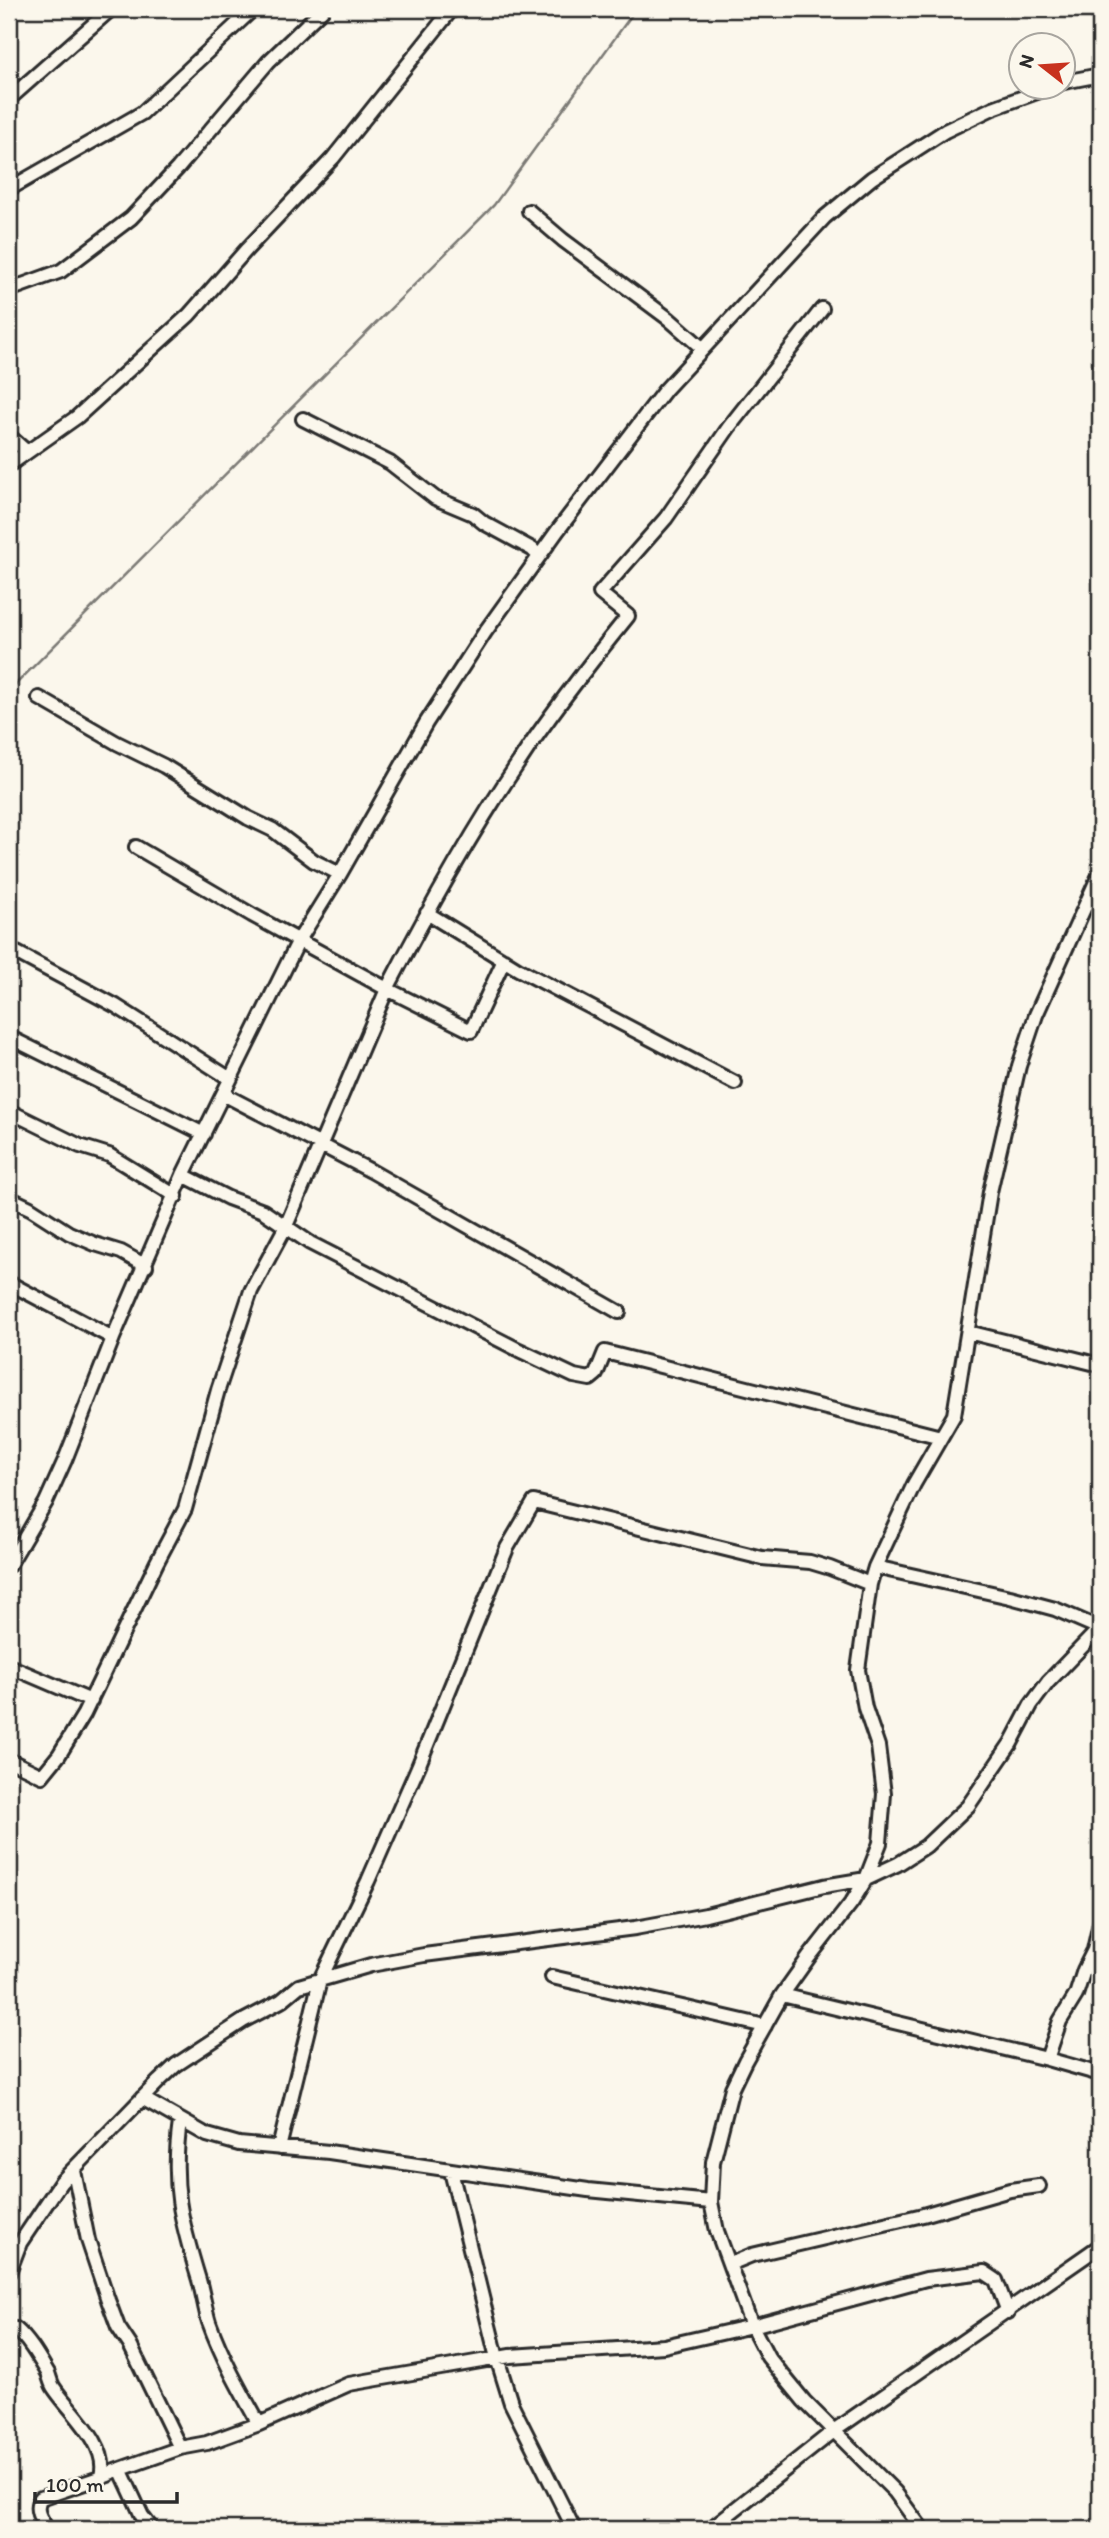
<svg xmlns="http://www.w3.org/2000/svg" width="1109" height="2538" font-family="Itim,sans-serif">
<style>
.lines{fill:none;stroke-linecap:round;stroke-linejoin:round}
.stream{stroke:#7b7a75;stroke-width:2.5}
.minor-casing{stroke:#2b2b2b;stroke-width:18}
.minor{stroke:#fbf7ec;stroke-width:12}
</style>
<rect width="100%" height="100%" fill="#fbf7ec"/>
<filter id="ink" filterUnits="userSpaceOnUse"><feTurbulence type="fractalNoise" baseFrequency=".0143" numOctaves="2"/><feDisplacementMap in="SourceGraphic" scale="14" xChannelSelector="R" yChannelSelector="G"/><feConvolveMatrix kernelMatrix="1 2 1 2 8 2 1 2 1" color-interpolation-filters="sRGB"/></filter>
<g filter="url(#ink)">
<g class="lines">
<path class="stream" d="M9,691L494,205L636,9"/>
<defs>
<path id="minor" d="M1064,82L1100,75
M9,99L111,9
M9,189L142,113L253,9
M529,211L563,240L669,319L702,348
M9,290L61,271L131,218L178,168L268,62L323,9
M303,419L390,463L435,498L473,514L484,523L532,549L539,556
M9,436L27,452
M9,465L77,417L189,315L247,249L333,158L452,9
M39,698L117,743L164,766L248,818L273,830L314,861L340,874
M136,847L252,915L387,989C427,912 470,834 519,762C552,711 590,663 628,616L600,593L666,518L729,427L822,309
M427,913L518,969L735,1083
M17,953L116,1006L229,1078
M9,1037L204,1134
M223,1094L371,1171L619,1312
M9,1111L80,1146L109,1155L176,1196
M183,1175L228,1198L263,1211L310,1243L519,1350L574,1376L590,1379L596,1374L605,1352L941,1437
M9,1198L30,1208L69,1233L95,1244L121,1252L146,1266
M9,1283L113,1338
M968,1332L1100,1365
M9,1565L46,1502L65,1460L113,1338L183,1175L299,940L340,874L426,723L485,632L558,530L665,390L825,217L872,178L945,131L993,108L1048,88
M875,1567L1010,1597L1055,1609L1099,1628
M9,1666L91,1701
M9,1760L42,1776L59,1755L84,1714L157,1562L185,1509L218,1390L251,1291L286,1226L387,989L471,1031L504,960
M552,1977L765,2026
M782,1995L1047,2059L1100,2074
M1047,2059L1060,2021L1076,1995L1084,1970L1094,1950L1100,1923
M142,2098L207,2135L239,2144L329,2152L588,2190L711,2202
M180,2122C171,2185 181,2221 199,2280C203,2294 205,2309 209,2322C222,2358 240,2390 259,2424
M279,2148L320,1980L368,1881L418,1767L507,1548L534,1502L762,1558L810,1562L830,1568L870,1584
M74,2171L88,2240L108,2300L118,2327L130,2345L180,2448
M451,2171L497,2358L511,2403L574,2529
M730,2264L752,2255L923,2215L1010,2190L1039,2186
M9,2272L20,2243L61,2182L159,2081L176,2065L243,2021L281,2001L299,1986L371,1965L424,1955L635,1928L706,1915L824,1886L866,1879L898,1864L926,1846L968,1806L1011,1743L1031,1705L1048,1682L1100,1628
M9,2330L16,2329C29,2340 39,2358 48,2373C50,2378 51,2384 54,2388C69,2411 110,2445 101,2476L180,2448L207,2443L259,2424L349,2384L510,2356L664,2346L752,2326L926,2279L984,2272L996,2280L1008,2312
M121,2471L142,2516L152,2529
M47,2529C41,2520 33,2508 41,2498L108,2475
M710,2529L835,2430L1100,2246
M922,2529L895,2492L804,2401L768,2357L752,2326L717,2231L711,2202L713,2162L732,2088L745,2061L782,1995L809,1957L852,1902L866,1879L880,1843L884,1794L878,1746L865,1708L858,1670L870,1584L875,1567L914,1484L954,1415L990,1192L1019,1066L1036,1015L1100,873"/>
</defs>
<use href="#minor" class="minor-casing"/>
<use href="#minor" class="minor"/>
</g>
</g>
<rect width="1109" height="2538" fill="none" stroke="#fbf7ec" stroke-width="35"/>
<rect x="18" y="18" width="1074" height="2503" fill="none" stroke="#2b2b2b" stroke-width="2.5" filter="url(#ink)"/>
<g transform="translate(1042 66) rotate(287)"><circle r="33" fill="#fbf7ec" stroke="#a8a59f" stroke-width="2"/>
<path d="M0-5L12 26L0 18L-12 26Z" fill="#c8321e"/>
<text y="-10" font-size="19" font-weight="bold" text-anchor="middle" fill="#2b2b2b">N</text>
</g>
<path d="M35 2492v10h142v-10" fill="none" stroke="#2b2b2b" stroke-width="3.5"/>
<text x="46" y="2492" font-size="21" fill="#2b2b2b" stroke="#fbf7ec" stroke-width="5" paint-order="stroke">100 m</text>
</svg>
